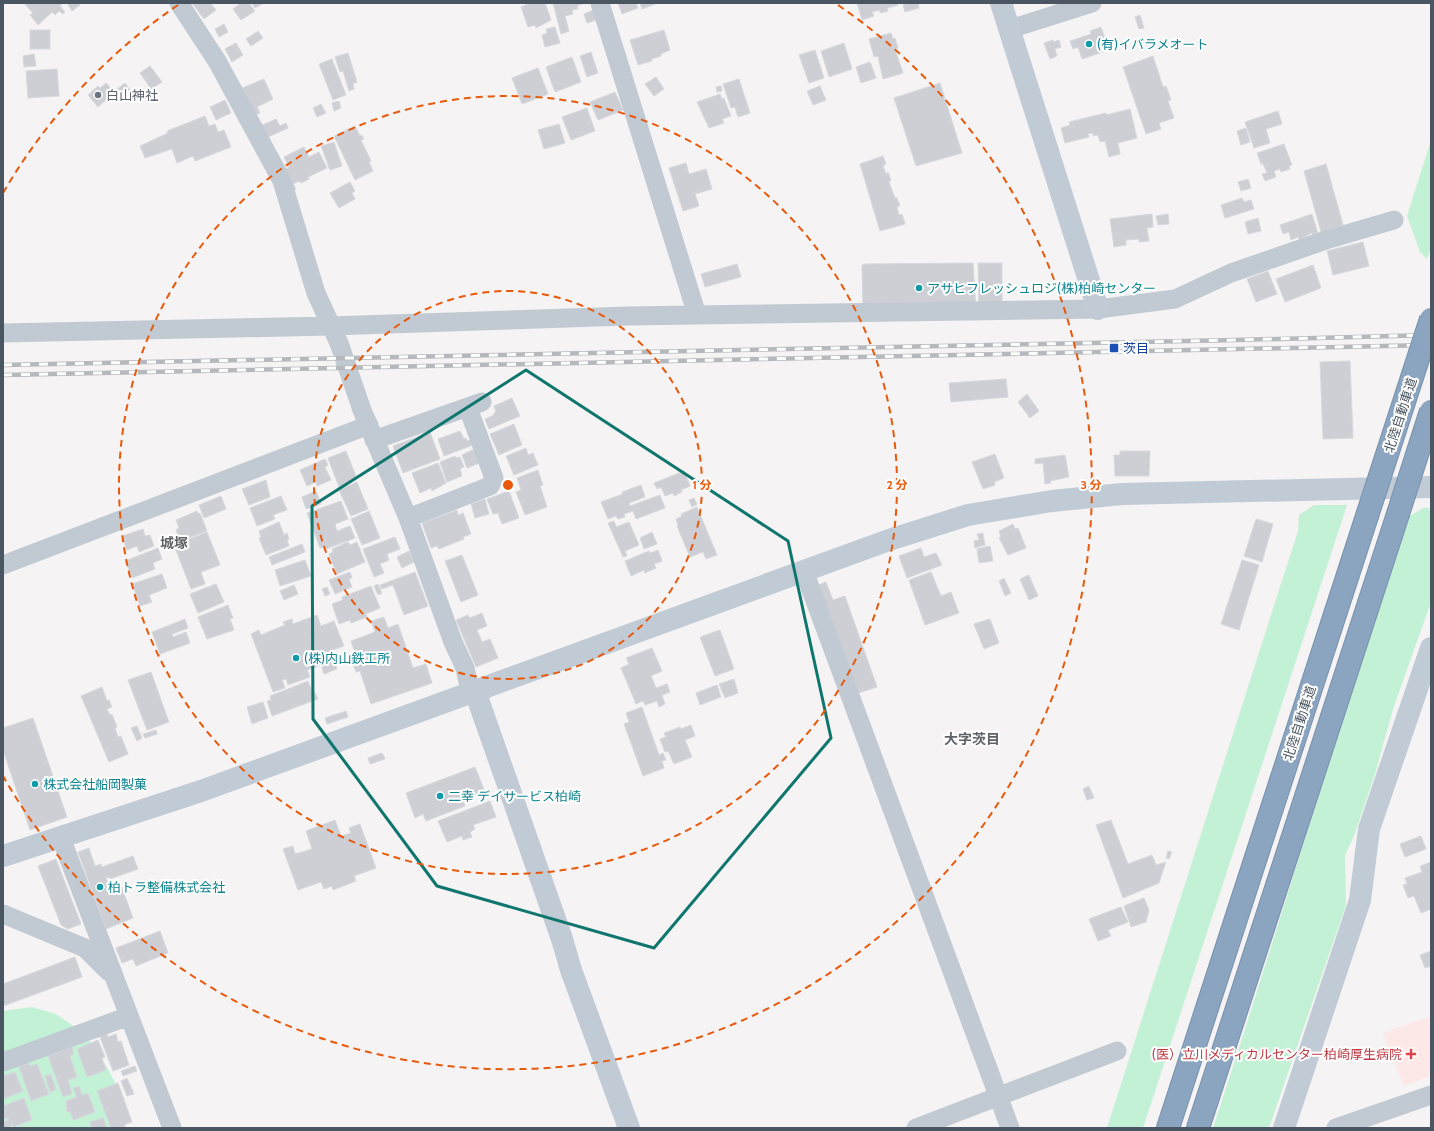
<svg xmlns="http://www.w3.org/2000/svg" width="1434" height="1131" font-family="Cabin,'Noto Sans JP',sans-serif">
<style>
.medical{fill:#fce8e6}
.green{fill:#c3f1d5}
.building{fill:#cdcfd5;stroke:#d7d9de}
.lines{fill:none;stroke-linecap:round;stroke-linejoin:round}
.highway-casing{stroke:#7690ad;stroke-width:24}
.street{stroke:#c1cad2;stroke-width:19}
.secondary{stroke:#c1cbd6;stroke-width:22}
.highway{stroke:#8ba5c1;stroke-width:22}
.rail-casing{stroke:#b5b8bd;stroke-width:4.5}
.rail{stroke:#fff;stroke-width:3;stroke-dasharray:9;stroke-linecap:butt}
.highway-bridge-casing{stroke:#7690ad;stroke-width:24;stroke-linecap:butt}
.highway-bridge{stroke:#8ba5c1;stroke-width:22}
.marked{fill:none;stroke:#0f766e;stroke-width:3;stroke-linejoin:round}
.ring{fill:none;stroke:#e8590c;stroke-width:2;stroke-dasharray:7 5}
.culture-dot{fill:#0f9aa8;stroke:#fff;stroke-width:1.5}
.worship-dot{fill:#6b7280;stroke:#fff;stroke-width:1.5}
.transit-dot{fill:#1a4fb4;stroke:#fff;stroke-width:1.5}
.health-dot{fill:#e0444e;stroke:#fff;stroke-width:1.5}
.labels{text-anchor:middle;stroke-width:4;stroke-linejoin:round;paint-order:stroke}
.culture-label{font-size:13px;fill:#0d838f;stroke:#fff;text-anchor:start}
.worship-label{font-size:13px;fill:#5b616d;stroke:#fff;text-anchor:start}
.transit-label{font-size:13px;fill:#164399;stroke:#fff;text-anchor:start}
.street-label{font-size:13px;fill:#4a5661;stroke:#fff}
.health-label{font-size:13px;fill:#be3a42;stroke:#fff;text-anchor:end}
.neighbourhood-label{font-size:14px;font-weight:bold;fill:#5f6368;stroke:#fff}
.centre{fill:#e8590c;stroke:#fff;stroke-width:2}
.ring-label{font-size:12px;text-anchor:middle;font-weight:bold;fill:#e8590c;stroke:#fff;stroke-width:4;stroke-linejoin:round;paint-order:stroke}
</style>
<rect width="100%" height="100%" fill="#f5f3f3"/>
<path class="medical" d="M1431,1016V1076L1404,1086L1383,1033Z"/>
<path class="green" d="M1431,140V248L1427,259L1420,252L1407,216Z
M1314,505H1347L1143,1128H1107L1279,590L1298,531L1299,515Z
M1425,507L1431,509V602L1393,709L1375,774L1354,836L1345,855L1346,905L1269,1128H1213C1280,924 1340,719 1410,516Z
M32,1007L56,1014L81,1031L99,1053L116,1084L126,1128H3V1011Z"/>
<path class="building" d="M24,3H63L60,6L65,12L63,14L59,11L55,15L52,12L38,25L30,15L33,13Z
M67,3H79L80,5L72,11Z
M192,3H210L216,10L204,19Z
M241,3H249L255,11L241,20L233,9Z
M252,3H264L255,8Z
M545,3L551,20L536,28L535,25L528,27L521,7L530,3Z
M553,3H584L577,6L578,9L572,10L573,14L565,16L569,31L561,34Z
M618,3H636L638,8L622,14Z
M640,3H658L642,9Z
M857,3H897L898,5L887,8L888,11L881,13L879,10L872,12L874,16L862,20Z
M909,3H918L919,8L905,12L903,5Z
M596,9L600,19L587,23L584,14Z
M1140,15L1144,28L1139,29L1135,17Z
M224,24L228,32L219,37L215,29Z
M555,27L560,43L545,47L542,35L547,33L546,29Z
M1101,27L1109,50L1082,59L1078,47L1073,49L1070,41L1091,34L1090,31Z
M30,30H50V49H30Z
M664,30L670,50L661,54V56L652,59V61L638,65L630,40Z
M258,31L263,38L251,46L246,39Z
M891,33L893,39L895,38L898,48L895,49L903,73L883,79L878,56L874,57L869,39Z
M1053,40V42L1059,40L1061,47L1055,49L1057,56L1050,59L1044,43Z
M236,43L243,55L232,62L225,49Z
M844,43L852,69L829,77L821,51Z
M815,50L824,78L809,83L799,55Z
M591,52L598,73L587,77L580,56Z
M348,53L357,82L353,84L354,89L349,91L343,71L340,72L335,57Z
M34,54L36,66L24,67L23,56Z
M1153,56L1163,87L1166,86L1171,100L1168,101L1174,118L1159,123L1161,129L1146,134L1123,67Z
M572,57L581,82L555,92L546,67Z
M332,59L346,95L333,100L319,64Z
M870,62L876,78L861,83L856,67Z
M150,66L162,82L151,89L140,73Z
M538,68L548,94L522,104L512,78Z
M57,69L59,96L28,98L26,71Z
M656,77L664,89L654,96L645,84Z
M264,79L273,99L257,107L260,113L254,115L242,88Z
M739,79L750,113L738,117L735,107L731,108L723,84Z
M106,83L113,91L106,96L108,98L98,107L88,95L98,86L100,88Z
M125,83L130,90L118,100L112,93Z
M940,83L962,153L916,166L894,98Z
M721,86L722,91L717,92L716,87Z
M820,86L826,100L813,105L807,91Z
M615,92L623,110L598,120L590,102Z
M720,94L722,99L724,98L731,116L722,119L724,123L709,128L697,102Z
M225,100L231,113L216,120L210,107Z
M339,101L341,108L334,111L332,103Z
M321,104L326,113L317,117L313,108Z
M587,108L595,131L571,140L562,117Z
M1130,109L1137,138L1118,143L1120,154L1109,157L1105,141L1100,142L1098,135L1093,136V133L1088,134L1089,137L1065,143L1061,128L1070,125L1069,122L1106,113V115Z
M1278,111L1282,124L1266,129L1270,143L1254,148L1245,122Z
M205,116L209,126L215,124L218,132L224,130L231,147L195,161L193,156L177,163L172,149L145,158L140,146L168,133L167,131Z
M276,119L280,126L286,123L288,128L266,138L260,126Z
M559,124L565,143L544,149L538,130Z
M355,126L360,136L362,135L364,139L361,140L371,161L369,162L373,171L355,180L334,136Z
M1246,128L1250,142L1241,145L1237,131Z
M334,142L342,166L330,170L321,146Z
M1284,144L1292,165L1289,166L1290,169L1281,172L1280,169L1274,171L1276,177L1265,181L1262,174L1267,173L1263,164H1261L1257,153Z
M304,147L309,157L319,152L327,168L308,177L309,179L301,183L299,181L293,184L296,189L288,193L281,171L289,167L284,157Z
M883,156L886,164L883,166L886,174L888,172L891,180L889,182L895,198H897L900,206L897,207L899,215L902,214L905,224L880,231L860,164Z
M686,163L689,174L706,169L712,189L695,194L699,206L683,211L669,168Z
M1326,164L1343,225L1321,232L1304,171Z
M1248,179L1251,188L1241,191L1238,182Z
M350,182L355,191L352,193L355,199L339,208L330,193Z
M1242,198L1244,202L1251,200L1254,209L1225,218L1221,205Z
M1152,214L1153,227L1147,228L1149,241L1139,242V239L1126,240V245L1114,247L1110,219Z
M1168,214L1169,224L1158,225L1156,216Z
M1312,214L1318,234L1313,236L1312,233L1299,240L1298,237L1291,240L1289,232L1283,234L1280,225Z
M1258,218L1261,231L1248,234L1245,222Z
M1363,242L1369,266L1333,275L1327,251Z
M973,263L976,310L863,311L862,265L865,264Z
M978,263H1002V310H979Z
M737,264L741,277L705,287L701,274Z
M1313,265L1321,288L1285,302L1276,279Z
M1268,271L1277,294L1256,302L1247,279Z
M1350,361L1353,438L1323,439L1320,362Z
M1006,379L1008,397L951,402L949,383Z
M1027,394L1039,411L1030,418L1018,402Z
M512,398L520,416L489,429L485,419L494,415V413L496,412L494,406Z
M514,424L522,445L499,455L490,434Z
M460,431L464,439L466,438L467,441L472,440L473,445L444,456L438,439Z
M430,432L440,459L403,473L393,446Z
M476,448L482,462L467,468L462,455Z
M526,448L528,455L533,453L538,465L514,475L506,456Z
M346,451L357,479L339,487L328,458Z
M1120,451H1150L1149,476H1115L1114,455H1120Z
M995,454L1004,478L994,482L995,485L983,489L972,462Z
M1065,455L1069,477L1050,481L1051,483L1045,484L1043,463L1035,464V459Z
M455,456L456,458L460,457L464,467L460,469L462,476L447,482L440,462Z
M325,459L328,465L325,467L331,480L317,486L316,482L307,486L300,470Z
M438,463L446,483L432,491L431,488L420,493L412,473Z
M538,470L543,485L540,486L547,507L525,515L516,492L521,490L517,478Z
M684,471L690,486L681,490L682,492L674,496L673,493L665,496L661,487L657,489L654,483Z
M266,480L270,497L249,505L242,489Z
M357,482L368,509L351,516L339,490Z
M641,485L645,497L629,503L630,506L660,495L665,508L636,519L633,511L624,514L625,517L618,519L616,516L608,519L601,502L623,494L622,492Z
M316,491L321,504L306,509L302,497Z
M509,491L519,518L502,524L498,513L493,514L487,499Z
M221,496L226,509L204,518L199,505Z
M281,496L287,510L273,515L275,519L257,526L250,508Z
M694,498L697,504L692,507L689,500Z
M485,499L489,514L475,518L471,504Z
M341,501L348,519L335,524L337,531L350,526L355,538L326,549L324,547L320,548L307,513Z
M697,507L717,555L706,559L703,552L690,557L677,526H678L676,519L682,516L681,514Z
M457,510L458,515L463,513L471,534L463,537L464,539L439,549L437,546L431,548L422,523Z
M197,511L198,514L200,513L207,531L180,541L176,530L179,528L176,520Z
M369,511L380,538L362,545L351,519Z
M1256,519L1273,524L1262,562L1244,556Z
M614,521L616,527L629,522L639,545L625,551L627,556L623,557L608,523Z
M279,522L284,535L287,533L289,539L287,540L289,546L266,555L259,538L261,537L259,531Z
M1013,524L1015,529L1018,528L1026,548L1008,555L999,538L1001,537L999,531Z
M143,529L145,536L150,535L154,546L139,552L137,546L127,550L122,536Z
M207,532L220,565L201,572L205,584L191,589L174,545Z
M652,532L657,544L644,549L640,538Z
M983,533L985,545L975,548L974,541L979,540L977,534Z
M395,537L400,549L387,554L389,560L380,564L384,573L374,577L363,549Z
M348,542L350,545L357,542L365,562L337,574L329,554L333,552L332,549Z
M302,544L305,552L272,565L269,557Z
M990,546L993,561L979,563L977,549Z
M158,548L162,559L153,563L155,569L132,578L125,561Z
M921,548L924,557L936,553L942,565L907,578L899,556Z
M658,550L662,561L654,564L656,568L645,573L644,570L631,576L625,561L649,551L650,553Z
M409,551L414,562L402,568L397,557Z
M462,555L478,595L461,602L445,561Z
M305,560L311,576L280,586L275,570Z
M1242,560L1259,565L1239,630L1221,624Z
M350,572L352,578L349,579L352,587L335,594L329,580Z
M415,572L428,606L404,615L393,585L382,589L380,585Z
M931,572L941,596L951,592L959,613L925,625L909,580Z
M162,574L167,588L149,595L152,602L140,606L132,584Z
M1029,575L1038,596L1029,600L1020,579Z
M1004,578L1011,593L1005,596L999,581Z
M826,582L833,600L845,596L877,687L855,694L816,586Z
M216,584L224,602L198,613L190,594Z
M378,584L382,593L378,595L374,586Z
M294,585L298,594L284,600L280,591Z
M371,586L380,608L366,614L367,617L351,623L350,620L339,624L332,604L343,600L342,597Z
M327,587L330,594L325,596L322,589Z
M228,605L233,618L230,619L234,630L207,639L198,617Z
M482,613L487,626L477,630L482,642L490,639L498,658L476,667L456,620L468,615L470,618Z
M317,615L321,626L334,621L344,646L330,651L337,669L324,674L321,665L307,670L310,677L288,685L286,679L282,680L285,688L273,692L251,634L259,630L261,635L285,625L283,622L292,619L293,624Z
M384,617L388,628L398,624L413,668L426,664L432,683L371,704L360,671L356,672L351,658L356,656L351,641L375,632L371,621Z
M185,619L188,628L172,634L173,637L186,632L190,643L160,654L152,632Z
M990,619L999,643L984,649L974,624Z
M720,630L734,669L715,676L700,637Z
M652,648L662,671L651,676L656,688L667,684L670,692L662,695L665,704L659,707L657,701L645,705L643,701L636,704L621,668L629,664L626,658Z
M151,672L169,722L147,730L128,680Z
M734,679L738,693L725,698L719,684Z
M308,681L313,694L315,693L318,699L272,716L267,701L271,700L270,696Z
M717,685L721,697L700,705L696,693Z
M102,687L107,701L109,700L112,707L107,709L110,715L112,714L117,727L115,728L118,737L121,736L128,754L109,762L81,696Z
M263,702L268,718L252,724L247,707Z
M642,707L659,755L663,753L666,760L662,761L664,768L643,776L624,724L629,722L626,713Z
M346,711L348,717L327,724L325,718Z
M33,718L67,817L30,830L3,750V728Z
M691,725L695,736L685,740L692,757L674,764L668,751L665,752L660,739L666,737L664,733L680,727L681,729Z
M137,726L142,738L137,741L131,728Z
M156,730L157,734L145,738L143,734Z
M382,753L385,759L370,764L368,758Z
M475,767L485,792L463,800L465,806L426,821L423,814L415,818L406,793Z
M1089,786L1094,798L1087,800L1083,789Z
M490,801L496,817L473,825L475,829L470,832L472,837L463,840L462,836L447,842L438,821Z
M335,820L341,836L351,833L349,828L360,824L376,868L354,876L356,881L333,890L332,886L324,889L321,882L298,890L283,849L293,846L295,854L312,849L306,831Z
M1111,820L1128,864L1152,855L1156,865L1166,862L1159,883L1123,898L1096,825Z
M1421,836L1426,849L1405,857L1400,844Z
M89,848L95,866L101,864L102,867L133,856L138,869L110,879V877L106,878L110,889L121,885L133,918L106,929L78,852Z
M1168,851L1172,852L1169,859L1166,858Z
M56,859L81,924L68,929L61,925L38,866Z
M1431,862V909L1421,913L1414,896L1408,898L1403,885L1407,884L1405,878L1422,872L1420,866Z
M1144,898L1149,910L1146,922L1131,927L1124,906Z
M1121,907L1128,922L1108,930L1111,936L1098,941L1089,919Z
M160,931L168,953L136,966L133,959L122,963L116,948Z
M1431,951V966L1425,968L1420,955Z
M75,957L82,977L3,1006V984Z
M107,1034L108,1037L116,1034L118,1042L121,1041L129,1065L113,1071L100,1037Z
M98,1040L105,1057L102,1058L106,1070L87,1077L77,1049Z
M72,1047L74,1054L70,1056L77,1077L68,1080L72,1094L63,1097L48,1056Z
M29,1063L30,1066L37,1064L49,1094L31,1101L19,1067Z
M135,1066L137,1071L123,1076L121,1071Z
M15,1072L23,1091L3,1099V1076Z
M51,1074L56,1090L50,1092L45,1076Z
M127,1078L134,1094L127,1096L121,1081Z
M118,1083L132,1122L124,1125L125,1127L123,1128H111L97,1091Z
M79,1086L82,1095L88,1093L95,1112L73,1120L70,1111L67,1112L66,1101L77,1097L73,1088Z
M24,1098L32,1120L13,1127L12,1124L10,1125L11,1128H3V1122L8,1120V1118L5,1119L3,1116V1106Z
M103,1118L107,1128H92L90,1122Z"/>
<g class="lines">
<defs>
<path id="highway" d="M1168,1128L1367,516
M1198,1128L1398,514"/>
</defs>
<use href="#highway" class="highway-casing"/>
<path class="street" d="M179,3L217,61L282,181L316,293L339,343L362,410L408,518L453,642L465,668L468,682L475,691
M600,3L697,315
M1010,29L1092,3
M3,333L330,326L628,316L1098,309L1175,299L1231,273L1326,240L1394,220
M374,440L482,402
M408,518L490,486L494,478L468,408
M3,565L369,425
M804,571L1010,1128
M61,838L172,1128
M3,914L85,948L109,972
M3,1062L129,1016
M916,1128L1117,1051
M1336,1128L1431,1095"/>
<path class="secondary" d="M1001,3L1098,309
M475,691L562,939L571,970L629,1128
M3,856L201,791L889,540L968,515L1052,501L1122,494L1431,487
M1284,1128L1360,900L1369,829L1431,648"/>
<use href="#highway" class="highway"/>
<defs>
<path id="rail" d="M3,365L1236,340L1431,335
M3,375L1431,345"/>
</defs>
<use href="#rail" class="rail-casing"/>
<use href="#rail" class="rail"/>
<defs>
<path id="highway-bridge" d="M1398,514L1431,411
M1367,516L1431,319"/>
</defs>
<use href="#highway-bridge" class="highway-bridge-casing"/>
<use href="#highway-bridge" class="highway-bridge"/>
</g>
<path class="marked" d="M526,370L788,541L831,738L654,948L437,886L313,719L312,506Z"/>
<g class="ring">
<circle cx="508" cy="485" r="194"/>
<circle cx="508" cy="485" r="389"/>
<path d="M3 193A583 583 0 0 1 178 5M838 5A583 583 0 1 1 3 776"/>
</g>
<g class="culture-dot">
<circle cx="1089" cy="44" r="4"/>
<circle cx="919" cy="288" r="4"/>
<circle cx="296" cy="658" r="4"/>
<circle cx="35" cy="784" r="4"/>
<circle cx="440" cy="796" r="4"/>
<circle cx="100" cy="887" r="4"/>
</g>
<circle class="worship-dot" cx="98" cy="95" r="4"/>
<rect class="transit-dot" x="1109" y="343" width="10" height="10" rx="2"/>
<path class="health-dot" d="M1409 1048h4v4h4v4h-4v4h-4v-4h-4v-4h4z"/>
<g class="labels">
<g class="culture-label">
<text x="1097" y="49">(有)イバラメオート</text>
<text x="927" y="293">アサヒフレッシュロジ(株)柏崎センター</text>
<text x="304" y="663">(株)内山鉄工所</text>
<text x="43" y="789">株式会社船岡製菓</text>
<text x="448" y="801">二幸 デイサービス柏崎</text>
<text x="108" y="892">柏トラ整備株式会社</text>
</g>
<g class="worship-label">
<text x="106" y="100">白山神社</text>
</g>
<g class="transit-label">
<text x="1123" y="353">茨目</text>
</g>
<g class="street-label">
<text transform="translate(1400 415) rotate(-72)" y="5">北陸自動車道</text>
<text transform="translate(1299 723) rotate(-72)" y="5">北陸自動車道</text>
</g>
<g class="health-label">
<text x="1402" y="1059">(医）立川メディカルセンター柏崎厚生病院</text>
</g>
<g class="neighbourhood-label">
<text x="174" y="548">城塚</text>
<text x="972" y="744">大字茨目</text>
</g>
</g>
<circle cx="508" cy="485" r="6" class="centre"/>
<g class="ring-label">
<text x="702" y="489">1 分</text>
<text x="897" y="489">2 分</text>
<text x="1091" y="489">3 分</text>
</g>
<rect width="1434" height="1131" fill="none" stroke="#4a5661" stroke-width="8"/>
</svg>
